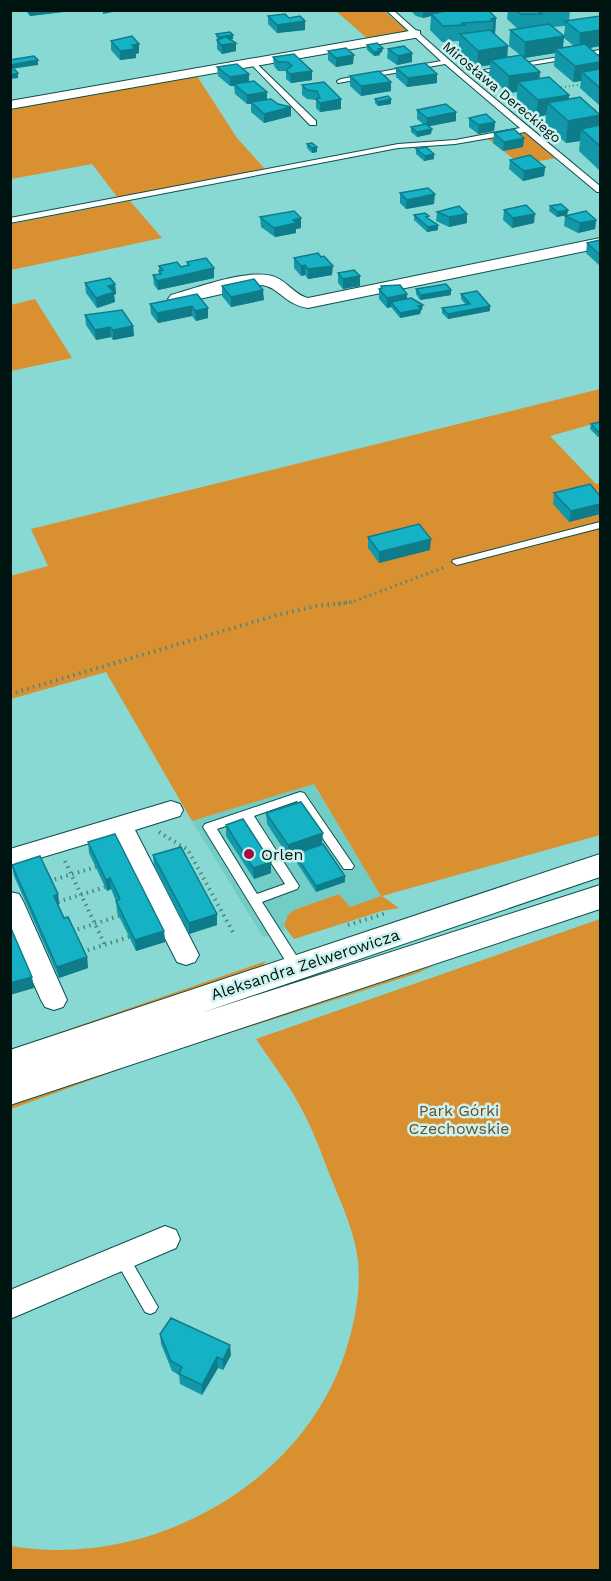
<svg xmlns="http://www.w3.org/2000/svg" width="611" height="1581" font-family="'Work Sans',sans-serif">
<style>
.built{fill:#71cdc6}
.green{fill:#d89030}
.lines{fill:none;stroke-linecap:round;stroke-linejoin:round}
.service-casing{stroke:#0a504d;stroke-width:2}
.minor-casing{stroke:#0a504d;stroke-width:2}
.tertiary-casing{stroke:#0a504d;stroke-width:2}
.path-far2{stroke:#4e8580;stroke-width:2;stroke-dasharray:1 3;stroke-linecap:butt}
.path-far1{stroke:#4e8580;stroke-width:3;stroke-dasharray:1.5 4;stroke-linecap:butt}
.path{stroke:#4e8580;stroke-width:4;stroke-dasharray:1.5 4.5;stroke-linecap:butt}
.service{fill:#fff;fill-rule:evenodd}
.minor{fill:#fff;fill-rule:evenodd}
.tertiary{fill:#fff;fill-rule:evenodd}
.wall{fill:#1298a9;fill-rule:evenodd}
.shaded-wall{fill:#0f7c8a}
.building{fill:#15b1c5;stroke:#0f7c8a;stroke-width:1.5}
.poi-dot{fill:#a40a43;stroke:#cbf2ee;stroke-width:2}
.labels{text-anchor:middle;stroke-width:5;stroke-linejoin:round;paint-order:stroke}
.far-street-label{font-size:14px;fill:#001412;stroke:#cbf2ee}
.poi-label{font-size:16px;fill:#001412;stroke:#cbf2ee;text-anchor:start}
.street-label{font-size:16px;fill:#001412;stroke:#cbf2ee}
.park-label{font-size:16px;fill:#6f4e26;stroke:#cbf2ee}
</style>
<rect width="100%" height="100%" fill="#88d9d3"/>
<path class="built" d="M314,784L381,896L350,907L339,894L294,910L284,926L285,930L263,937L192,821Z"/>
<path class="green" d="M336,11H384L408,31L405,34L369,40Z
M195,73L237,138L265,169L118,198L92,164L11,179V106Z
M526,131L557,158L520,164L488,139Z
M130,201L162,238L11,270V224Z
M35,299L72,358L11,371V305Z
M600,389V422L550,436L596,484L600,483V835L382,896L399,908L382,911L294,939L284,926L288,915L294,910L339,894L350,907L381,896L314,784L192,821L106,672L11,699L10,576L48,566L31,529Z
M600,919V1570H11V1546C148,1570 304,1485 346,1350C355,1321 361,1291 358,1261C355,1234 343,1207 333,1183C323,1158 314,1131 301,1108C289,1084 271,1062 256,1039Z
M266,961L261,968L11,1053V1049Z
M435,965L418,973L143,1061L11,1109V1104Z"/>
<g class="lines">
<defs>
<path id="service" d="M386,10H393L465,74L600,186V192H597L525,132L455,144L398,148L10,223V218L398,144L455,140L520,128L445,64L338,83L337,81L341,79L441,61Z
M600,50V54L488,72L484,70Z
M250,61H254L316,121V125H310L250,63Z
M600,522V528L457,565L452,562L453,560Z
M300,792L304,793L354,866L352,869H344L297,801L254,816L299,886L297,889L262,902L303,966L301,970H291L203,827L205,824ZM243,820L285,884L257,894L217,829Z
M122,1251L127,1253L155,1302L158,1307L155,1312L150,1314L145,1312L117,1263L114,1258L117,1253Z"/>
<path id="minor" d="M415,30L420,31V37L10,109V101Z
M600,238V248L308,308C285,305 278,286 261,285L177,304L168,299L171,295C197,288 246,269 272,276C287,280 294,295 308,298Z
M171,801L180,804L183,810L180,816L135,830L199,955L195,962L186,965L177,962L113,836L10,867V849Z
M10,892L19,894L23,901L67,1000L63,1007L54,1010L45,1007L41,1000L10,931Z
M165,1226L176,1230L180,1239L176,1248L10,1319V1290Z"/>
<path id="tertiary" d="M600,854V877L201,1013L600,885V909L10,1105V1050Z"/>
</defs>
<use href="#service" class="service-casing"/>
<use href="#minor" class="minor-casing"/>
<use href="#tertiary" class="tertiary-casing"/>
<path class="path-far2" d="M557,88L585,84
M591,111L600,110"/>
<path class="path-far1" d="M338,604L352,602L445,567"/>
<path class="path" d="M10,694L274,616L316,606L352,602
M159,832L188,850L234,934
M65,861L105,945
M49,881L96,867
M58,902L105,887
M348,925L387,913
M72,931L119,916
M82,952L129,937"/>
<use href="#service" class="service"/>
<use href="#minor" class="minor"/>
<use href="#tertiary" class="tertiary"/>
</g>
<path class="wall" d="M25,10H71V11L30,16Z
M410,10H488L496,18L495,34L507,57L520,55L509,46L510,30L518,29L507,19L508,10H570L569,21L600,16V46L589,48L600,57V106L580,88L581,81L573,82L554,66L555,53L525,58L540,79L569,95V99L600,125V171L579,151L580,141L566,143L545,125L546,115L536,117L517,99V92L508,93L489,76L490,65L477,67L459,51V41L442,42L430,30L431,16L423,18L416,16ZM565,26L564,36L552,27ZM564,38L574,46L563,48Z
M268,16L289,18L305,30L277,33L268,24Z
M216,34L233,35V39L231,40L236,43V51L222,54L217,49V40Z
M111,41L139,44V53L136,54V58L120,60L111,50Z
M367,45L382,52L380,53V55L374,56L367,50Z
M388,49L412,53V62L397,65L387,58Z
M328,51L353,64L336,67L328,60Z
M273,57L312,71V80L291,83L286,79V71H278L274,66Z
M217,67L249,82L267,92V99L278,104L291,107V116L264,123L251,112V104H247L235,94L234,86H230L218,76Z
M396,68L437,83L407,87L396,77Z
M350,76L391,82V91L361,96L350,86Z
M302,85L341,99V109L320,112L316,108V100L307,99L302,95Z
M375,99H391V104L378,106L375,103Z
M417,110L456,112V121L428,126L431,134L417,137L411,132V127L423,124L417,119Z
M469,118L495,122L494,131L478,134L469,127Z
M494,133L524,138L523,147L503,151L493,143Z
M307,144L317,152L312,153L307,148Z
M416,149L434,154V159L424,161L416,154Z
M510,160L545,167L544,176L523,181L509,169Z
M400,193L434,204L406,209L400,203Z
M550,206L568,210L567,215L557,217L549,211Z
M504,210L534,223L512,228L503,220Z
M437,212L467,214V223L449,227L436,221Z
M414,215L429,219L438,230L427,232L414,220Z
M565,216L596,220L595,229L578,233L564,226Z
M260,217L301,228L296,229V233L275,237L261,227Z
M600,240V266L586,253L587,243Z
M321,257L332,275L308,279L305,275L301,276L294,268V258Z
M187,262L214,278L158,290L154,285L153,275L159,274V266L181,267L187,265Z
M338,273L360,286L343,289L338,283Z
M85,283L115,284L116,294L114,295L115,302L97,308L86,293Z
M222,286L264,300L231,307L222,296Z
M381,286L407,299L422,310H421L420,314L400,318L391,307L387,308L379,299V289H380Z
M416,289L451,290V295L420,300L416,294Z
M461,294L490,311L448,319L442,313V308L466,305L461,299Z
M150,304L208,308V318L196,321L192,316L158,323L151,314Z
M85,315L133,326L134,336L113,340L111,337L96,340L86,325Z
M600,422V436L598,437L590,429L591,424Z
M554,493L600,496V514L569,522L553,504Z
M368,537L430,550L379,563L368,548Z
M266,813L322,844L288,856L267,824Z
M226,825L271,873L254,879L226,836Z
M88,842L164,931L165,942L136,951L117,912L116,901L111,889L107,891L89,853Z
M295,854L345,882L316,892L295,860Z
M153,855L217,925L189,934L154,866Z
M12,865L58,894L59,905L58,906L64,918L87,957L88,968L59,978L14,876Z
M160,1334L231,1355L223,1370L218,1368L202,1395L180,1384L179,1375L172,1371L161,1344Z"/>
<path class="shaded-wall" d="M40,10H62L63,12L30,16L29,12Z
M103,10H123L103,14Z
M423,10H449L431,14V16L423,18Z
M496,18L495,34H492L493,21L491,19Z
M305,21V30L277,33V25Z
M600,30V46L579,50L580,33Z
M233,35V39L219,42V37Z
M564,36L562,52L555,49V53L524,58L525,42Z
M236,43V51L222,54L221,45Z
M139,44V53L136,54V58L120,60V51L132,45Z
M508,46L507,62L491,60L490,65L477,67L478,51Z
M383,48L382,52L380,53V55L374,56V52L378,49Z
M412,53V62L397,65L398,56Z
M354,55L353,64L336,67V58Z
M38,60V65L11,69L10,65Z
M600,62V78L582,72L581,81L573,82L575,66Z
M312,71V80L291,83L290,74Z
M540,72L539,88L518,82L517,92L508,93L509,76Z
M18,73V78L10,79V75Z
M249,74V83L234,84V86H230V77Z
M437,74V83L407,87L408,78Z
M391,82V91L361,96V86Z
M267,92V101L251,102V104H247V95Z
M569,95L567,111L548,103L546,115L536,117L538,100Z
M341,99V109L320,112V103Z
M391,99V104L378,106V102Z
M291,107V116L264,123V114Z
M456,112V121L426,127L427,118Z
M600,115L598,138L581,129L580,141L566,143L568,121Z
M495,122L494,131L478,134L479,125Z
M432,129L431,134L417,137V132Z
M524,138L523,147L503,151L504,142Z
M317,147V152L312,153V148Z
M434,154V159L424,161L425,156Z
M545,167L544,176L523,181L524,171Z
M435,194L434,204L406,209L407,200Z
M568,210L567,215L557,217L558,212Z
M467,214V223L449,227V217Z
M535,214L534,223L512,228L513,218Z
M301,218V228L296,229V233L275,237L274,228L293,220Z
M596,220L595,229L578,233L580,223Z
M438,225V230L427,232L428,227Z
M305,265V275L301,276V266Z
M333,266L332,275L308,279V269Z
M214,268V278L158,290L157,281Z
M360,276V286L343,289V279Z
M115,284L116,294L114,295L115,302L97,308L96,298L108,286Z
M263,290L264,300L231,307V297Z
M451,290V295L420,300L421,295Z
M407,294V304L391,302V307L387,308V298Z
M423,305L422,310H421L420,314L400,318V313L418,306Z
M192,306V316L158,323L157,313Z
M490,306V311L448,319V314Z
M208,308V318L196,321L195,311Z
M133,326L134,336L113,340V330Z
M110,327L111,337L96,340L95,330Z
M600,504V514L569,522L571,511Z
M431,539L430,550L379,563V552Z
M323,833L322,844L288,856V845Z
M271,862V873L254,879L253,868Z
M345,876V882L316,892V886Z
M110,878L111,889L107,891L106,880Z
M58,894L59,905L55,907L54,896Z
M217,914V925L189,934V923Z
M164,931L165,942L136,951L135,940Z
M87,957L88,968L59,978L57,967Z
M32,977L34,988L10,995V983Z
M230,1345L231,1355L223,1370V1360Z
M217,1357L218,1368L202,1395V1385Z"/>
<path class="building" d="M451,10H488L496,18L491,19L493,21L462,23L465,25L443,26L431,14Z
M516,10H557L539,12L542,14H521Z
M285,14L289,18L300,16L305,21L277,25L268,16Z
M600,16V30L580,33L565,21Z
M549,24L564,36L525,42L510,30Z
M490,30L508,46L478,51L460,34Z
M230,32L233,35L219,37L216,34Z
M132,36L139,44L132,45L135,49L120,51L111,41Z
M226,37L236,43L221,45L217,40Z
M377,43L383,48L378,49L380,51L374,52L367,45Z
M585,44L600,57V62L575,66L555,49Z
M404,46L412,53L398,56L388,49Z
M346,48L354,55L336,58L328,51Z
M294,54L312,71L290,74L286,70L292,66L288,62H278L273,57Z
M521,55L540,72L509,76L491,60Z
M34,56L38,60L10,65V60Z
M425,63L437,74L408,78L396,68Z
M237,64L249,74L230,77L217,67Z
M10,68H13L18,73L10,75Z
M600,69V88L582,72Z
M379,71L391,82L361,86L350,76Z
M549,77L569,95L538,100L518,82Z
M254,81L267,92L247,95L234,84Z
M324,82L341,99L320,103L316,99L320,98L317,91L307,90L302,85Z
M388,96L391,99L378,102L375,99Z
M580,97L600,115L568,121L548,103Z
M271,99L278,104L291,107L264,114L251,102Z
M446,104L456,112L427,118L417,110Z
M486,114L495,122L479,125L469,118Z
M426,124L432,129L417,132L411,127Z
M600,125V146L581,129Z
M514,129L524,138L504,142L494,133Z
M312,143L317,147L312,148L307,144Z
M426,147L434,154L425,156L416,149Z
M530,155L545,167L524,171L510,160Z
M428,188L435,194L407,200L400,193Z
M561,204L568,210L558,212L550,206Z
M526,205L535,214L513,218L504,210Z
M459,206L467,214L449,217L437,212Z
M294,211L301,218L293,220L296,223L274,228L260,217Z
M586,211L596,220L580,223L565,216Z
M425,213L429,216L426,217L438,225L428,227L414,215Z
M600,240V255L587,243Z
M318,253L321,257L324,256L333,266L308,269L305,265L301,266L294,258Z
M206,258L214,268L157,281L153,275L161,274L159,271L163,270L159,266L177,262L181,267L189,265L187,262Z
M354,270L360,276L343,279L338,273Z
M110,278L115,284L108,286L114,292L96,298L85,283Z
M254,279L263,290L231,297L222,286Z
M446,284L451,290L421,295L416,289Z
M400,285L407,294L387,298L379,289L382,288L381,286Z
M477,291L490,306L448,314L442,308L470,304L461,294Z
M197,294L208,308L195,311L192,306L157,313L150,304Z
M411,298L423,305L418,306L421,309L400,313L391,302Z
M122,310L133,326L113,330L110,327L95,330L85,315Z
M600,422V431L598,432L591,424Z
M590,484L600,496V504L571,511L554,493Z
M419,524L431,539L379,552L368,537Z
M301,802L323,833L288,845L266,813Z
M243,819L271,862L253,868L226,825Z
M115,834L164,931L135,940L116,901L120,899L110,878L106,880L88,842Z
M323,844L345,876L316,886L295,854Z
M181,847L217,914L189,923L153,855Z
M40,856L58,894L54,896L64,918L68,917L87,957L57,967L12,865Z
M10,926L32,977L10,983Z
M171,1318L230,1345L223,1360L217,1357L202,1385L179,1374L182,1367L171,1361L160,1334Z"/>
<circle class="poi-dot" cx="249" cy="854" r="6"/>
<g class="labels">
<g class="far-street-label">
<text transform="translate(502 92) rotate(40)" y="5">Mirosława Dereckiego</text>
</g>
<g class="poi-label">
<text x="261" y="860">Orlen</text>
</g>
<g class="street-label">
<text transform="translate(305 964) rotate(-18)" y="6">Aleksandra Zelwerowicza</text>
</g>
<g class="park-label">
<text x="459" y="1116">Park Górki<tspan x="459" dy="18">Czechowskie</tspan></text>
</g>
</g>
<rect width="611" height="1581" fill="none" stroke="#001412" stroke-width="24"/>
</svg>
